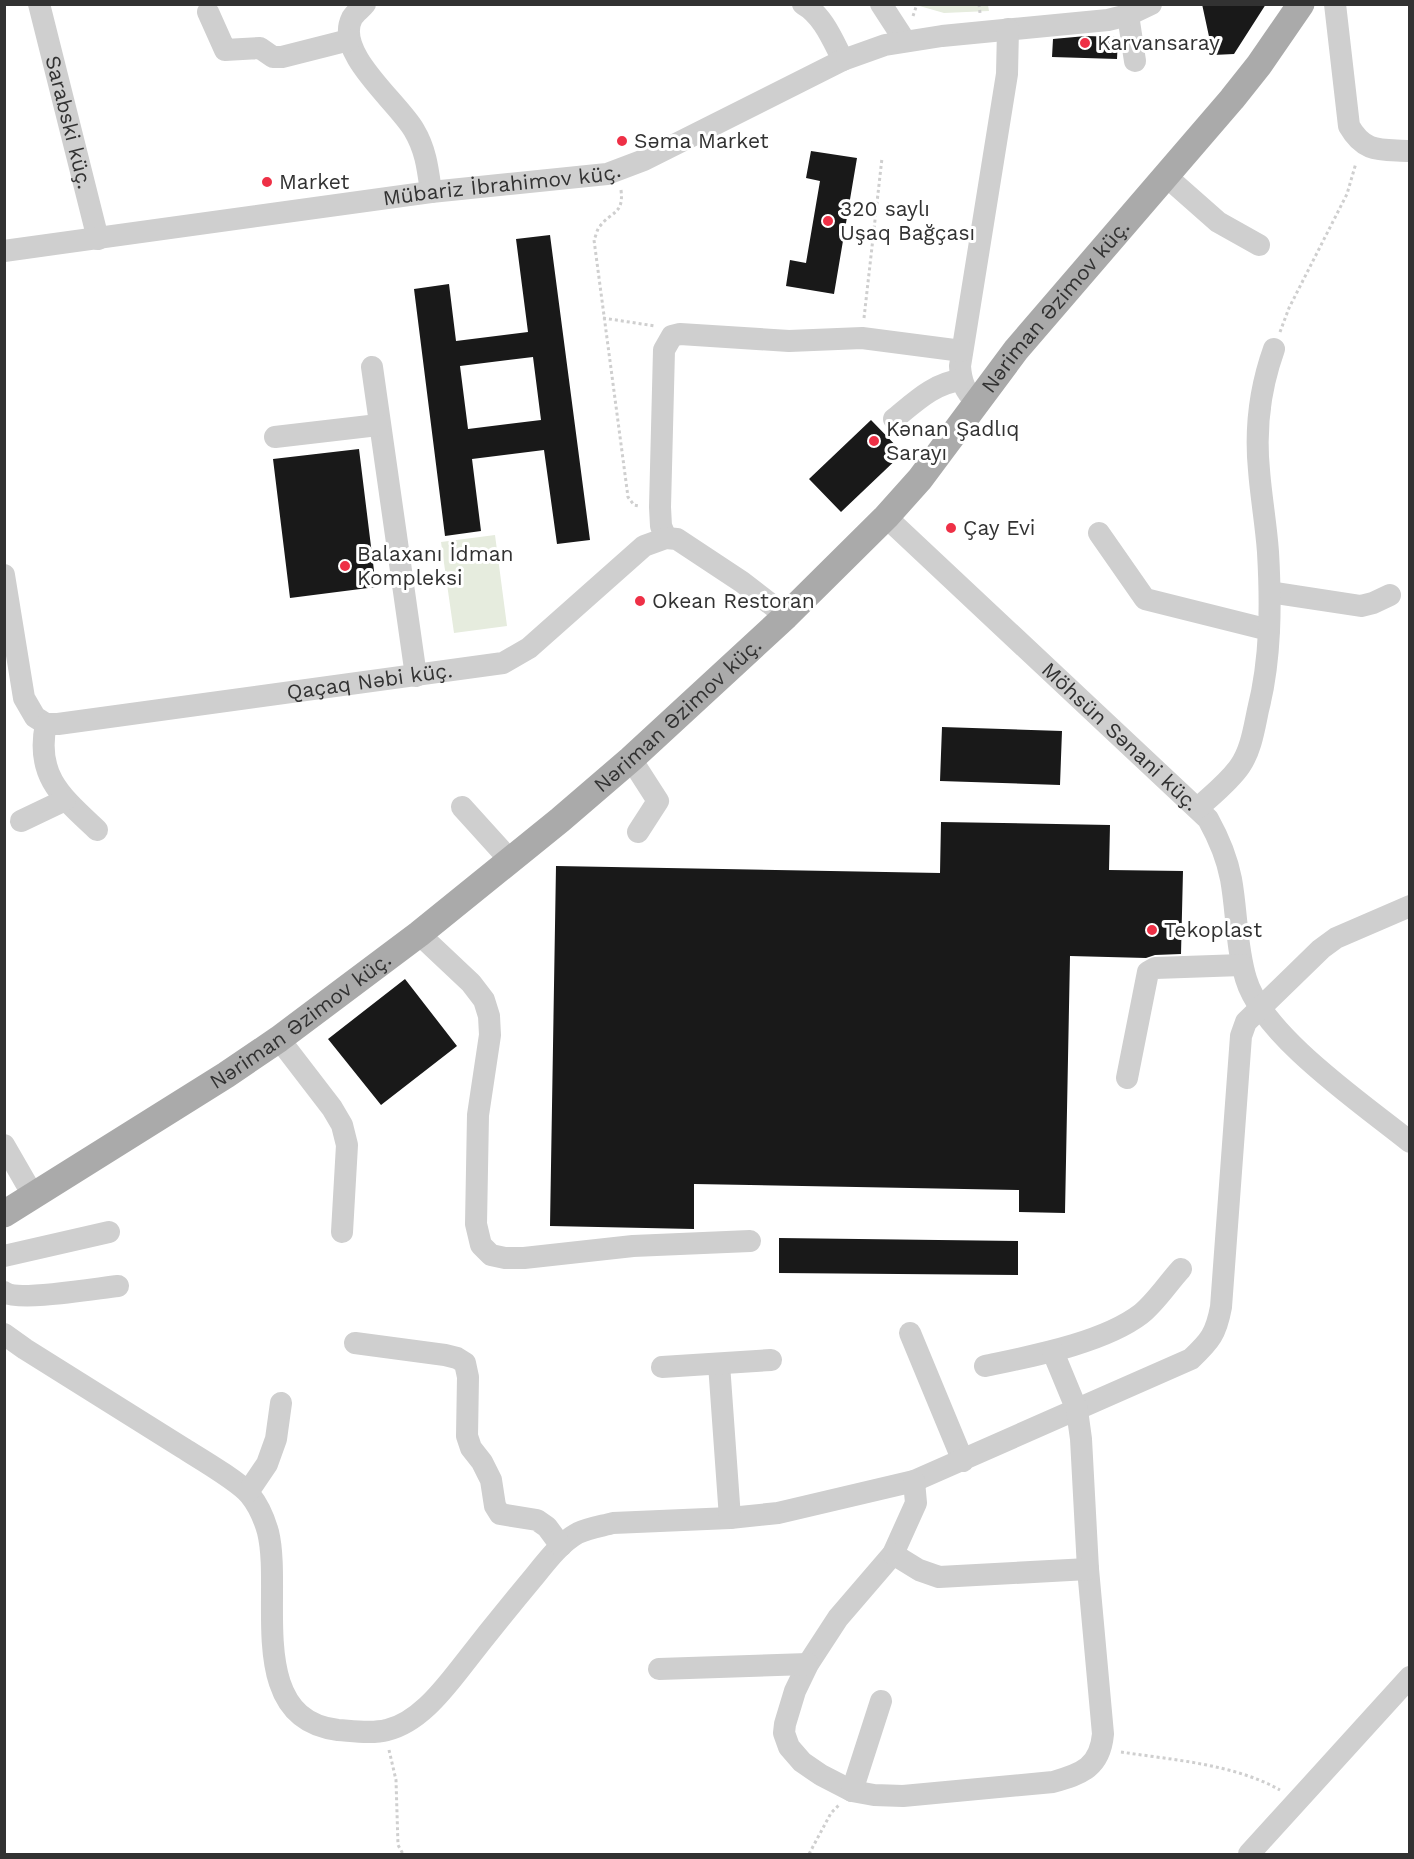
<svg xmlns="http://www.w3.org/2000/svg" width="1414" height="1859" font-family="'Work Sans',sans-serif">
<style>
.green{fill:#e6ecde}
.building{fill:#191919;fill-rule:evenodd}
.lines{fill:none;stroke-linecap:round;stroke-linejoin:round}
.path{stroke:#cfcfcf;stroke-width:3;stroke-dasharray:3 3;stroke-linecap:butt}
.minor{stroke:#cfcfcf;stroke-width:22}
.major{stroke:#aaa;stroke-width:27}
.poi-dot{fill:#ee3046;stroke:#fff;stroke-width:2}
.labels{text-anchor:middle;stroke-width:6;stroke-linejoin:round;paint-order:stroke}
.poi-label{font-size:21px;fill:#323232;stroke:#fff;text-anchor:start}
.street-label{font-size:21px;fill:#323232;stroke:#fff}
</style>
<rect width="100%" height="100%" fill="#fff"/>
<path class="green" d="M916,5H988L989,11L944,13Z
M495,535L507,626L454,633L441,542Z"/>
<path class="building" d="M1202,4H1266L1234,54L1213,55Z
M1086,36L1118,37L1117,59L1052,57L1053,39Z
M811,151L857,158L834,294L786,286L790,260L806,263L820,181L806,178Z
M550,235L590,540L557,544L544,450L472,459L481,531L445,536L414,289L449,284L456,341L528,332L516,239ZM533,357L541,420L468,429L460,366Z
M871,420L903,453L841,512L809,479Z
M359,449L376,587L290,598L273,459Z
M942,727L1062,731L1060,785L940,781Z
M941,822L1110,825L1109,870L1183,871L1181,954L1155,955L1146,958L1070,956L1065,1213L1019,1212V1190L694,1184V1229L550,1226L556,866L940,873Z
M405,979L457,1046L381,1105L328,1039Z
M779,1238L1018,1241V1275L779,1273Z"/>
<g class="lines">
<path class="path" d="M979,4L980,13
M913,16L917,4
M621,190C624,214 612,211 600,226C597,229 596,236 594,240L628,497L634,505L639,506
M603,318L655,326
M864,318L882,158
M1280,332L1289,308L1347,194L1356,163
M389,1750L396,1780L398,1845L403,1854
M1121,1752C1173,1760 1234,1764 1280,1790
M809,1854L831,1813L839,1805"/>
<g class="minor">
<path id="s1" d="M39,4L98,239"/>
<path d="M365,4C361,9 355,13 352,18C334,53 398,102 414,130C426,150 428,170 431,192"/>
<path d="M803,4C823,15 833,41 843,60"/>
<path d="M881,4L905,41"/>
<path d="M1335,4L1349,126C1365,154 1381,149 1410,151"/>
<path d="M208,12L225,50L260,48L273,57H282L349,40"/>
<path d="M1128,15L1135,61"/>
<path d="M1167,177L1218,222L1259,245"/>
<path id="s2" d="M4,251L431,192L607,174L644,160L843,60L885,45L942,36L1108,20L1128,15L1151,4"/>
<path d="M372,367L416,676"/>
<path d="M976,402C965,391 961,382 960,366L1007,74L1008,29"/>
<path d="M894,419C915,402 934,383 961,380"/>
<path d="M275,437L378,425"/>
<path id="s3" d="M886,517L1208,819C1218,837 1227,858 1231,879C1237,912 1236,946 1246,979C1263,1036 1363,1104 1410,1142"/>
<path d="M1099,533L1145,599L1269,630"/>
<path d="M666,538L661,526L660,507L664,350L672,336L680,334L789,341L862,338L962,351"/>
<path id="s4" d="M4,575L24,698L35,717L46,724H58L503,663L529,648L644,546L666,538L677,539L742,582L786,616"/>
<path d="M1270,592L1361,606L1373,603L1390,595"/>
<path d="M46,724C35,776 62,797 97,830"/>
<path d="M631,759L658,801L638,832"/>
<path d="M462,807L510,860"/>
<path d="M1198,808C1212,795 1229,782 1240,766C1251,750 1254,729 1258,710C1271,659 1271,604 1268,552C1266,524 1261,497 1259,470C1255,429 1260,388 1274,349"/>
<path d="M21,821L65,800"/>
<path d="M419,934L471,983L484,1000L489,1016L490,1035L478,1115L476,1224L481,1245L491,1255L505,1258H524L633,1246L750,1241"/>
<path d="M279,1039L332,1108L342,1125L347,1145L342,1232"/>
<path d="M1127,1078L1148,972L1155,968L1242,965"/>
<path d="M4,1145L34,1197"/>
<path d="M4,1256L109,1232"/>
<path d="M4,1292C17,1302 98,1288 118,1286"/>
<path d="M910,1333L963,1461"/>
<path d="M4,1334L25,1349C78,1382 131,1415 183,1448C199,1458 240,1482 250,1495C259,1506 264,1518 268,1532C283,1593 244,1719 338,1730C353,1731 372,1734 387,1730C417,1723 441,1693 459,1670C483,1639 508,1608 533,1578C546,1562 560,1543 578,1533C589,1528 602,1526 613,1523L730,1518L778,1513L914,1481L1191,1359C1210,1341 1216,1334 1221,1307L1241,1036L1246,1022L1321,949L1336,938L1410,906"/>
<path d="M355,1343L445,1355L457,1358L465,1363L468,1377L467,1436L471,1448L482,1462L491,1480L495,1506L500,1514L537,1520L547,1527L561,1546"/>
<path d="M719,1364L730,1518"/>
<path d="M985,1366C1032,1356 1103,1343 1141,1314C1156,1302 1168,1283 1181,1269"/>
<path d="M662,1367L771,1360"/>
<path d="M914,1481L916,1503L893,1554L838,1618L808,1664L795,1691L785,1724L784,1733L789,1747L802,1762L821,1775L852,1791L874,1795L903,1796L1053,1782C1082,1774 1100,1767 1103,1734L1088,1569L1081,1439L1077,1410L1053,1352"/>
<path d="M248,1492L267,1464L276,1439L281,1403"/>
<path d="M893,1554L919,1570L939,1577L1088,1569"/>
<path d="M659,1669L808,1664"/>
<path d="M852,1791L881,1701"/>
<path d="M1249,1854L1410,1677"/>
</g>
<path class="major" id="s5" d="M4,1214L226,1075L279,1039L419,934L560,820L631,759L786,616L886,517L920,479L1016,350L1232,99L1259,65L1301,4"/>
</g>
<g class="poi-dot">
<circle cx="1085" cy="43" r="6"/>
<circle cx="622" cy="141" r="6"/>
<circle cx="267" cy="182" r="6"/>
<circle cx="828" cy="221" r="6"/>
<circle cx="874" cy="441" r="6"/>
<circle cx="951" cy="528" r="6"/>
<circle cx="345" cy="566" r="6"/>
<circle cx="640" cy="601" r="6"/>
<circle cx="1152" cy="930" r="6"/>
</g>
<g class="labels">
<g class="poi-label">
<text x="1097" y="50">Karvansaray</text>
<text x="634" y="148">Səma Market</text>
<text x="279" y="189">Market</text>
<text x="840" y="216">320 saylı<tspan x="840" dy="24">Uşaq Bağçası</tspan></text>
<text x="886" y="436">Kənan Şadlıq<tspan x="886" dy="24">Sarayı</tspan></text>
<text x="963" y="535">Çay Evi</text>
<text x="357" y="561">Balaxanı İdman<tspan x="357" dy="24">Kompleksi</tspan></text>
<text x="652" y="608">Okean Restoran</text>
<text x="1164" y="937">Tekoplast</text>
</g>
<g class="street-label">
<text dy="7" stroke="none"><textPath href="#s1" startOffset="122">Sarabski küç.</textPath></text>
<text dy="7" stroke="none"><textPath href="#s2" startOffset="502">Mübariz İbrahimov küç.</textPath></text>
<text dy="7" stroke="none"><textPath href="#s5" startOffset="1398">Nəriman Əzimov küç.</textPath></text>
<text dy="7" stroke="none"><textPath href="#s4" startOffset="486">Qaçaq Nəbi küç.</textPath></text>
<text dy="7" stroke="none"><textPath href="#s5" startOffset="840">Nəriman Əzimov küç.</textPath></text>
<text dy="7" stroke="none"><textPath href="#s3" startOffset="321">Möhsün Sənani küç.</textPath></text>
<text dy="7" stroke="none"><textPath href="#s5" startOffset="354">Nəriman Əzimov küç.</textPath></text>
</g>
</g>
<rect width="1414" height="1859" fill="none" stroke="#323232" stroke-width="12"/>
</svg>
